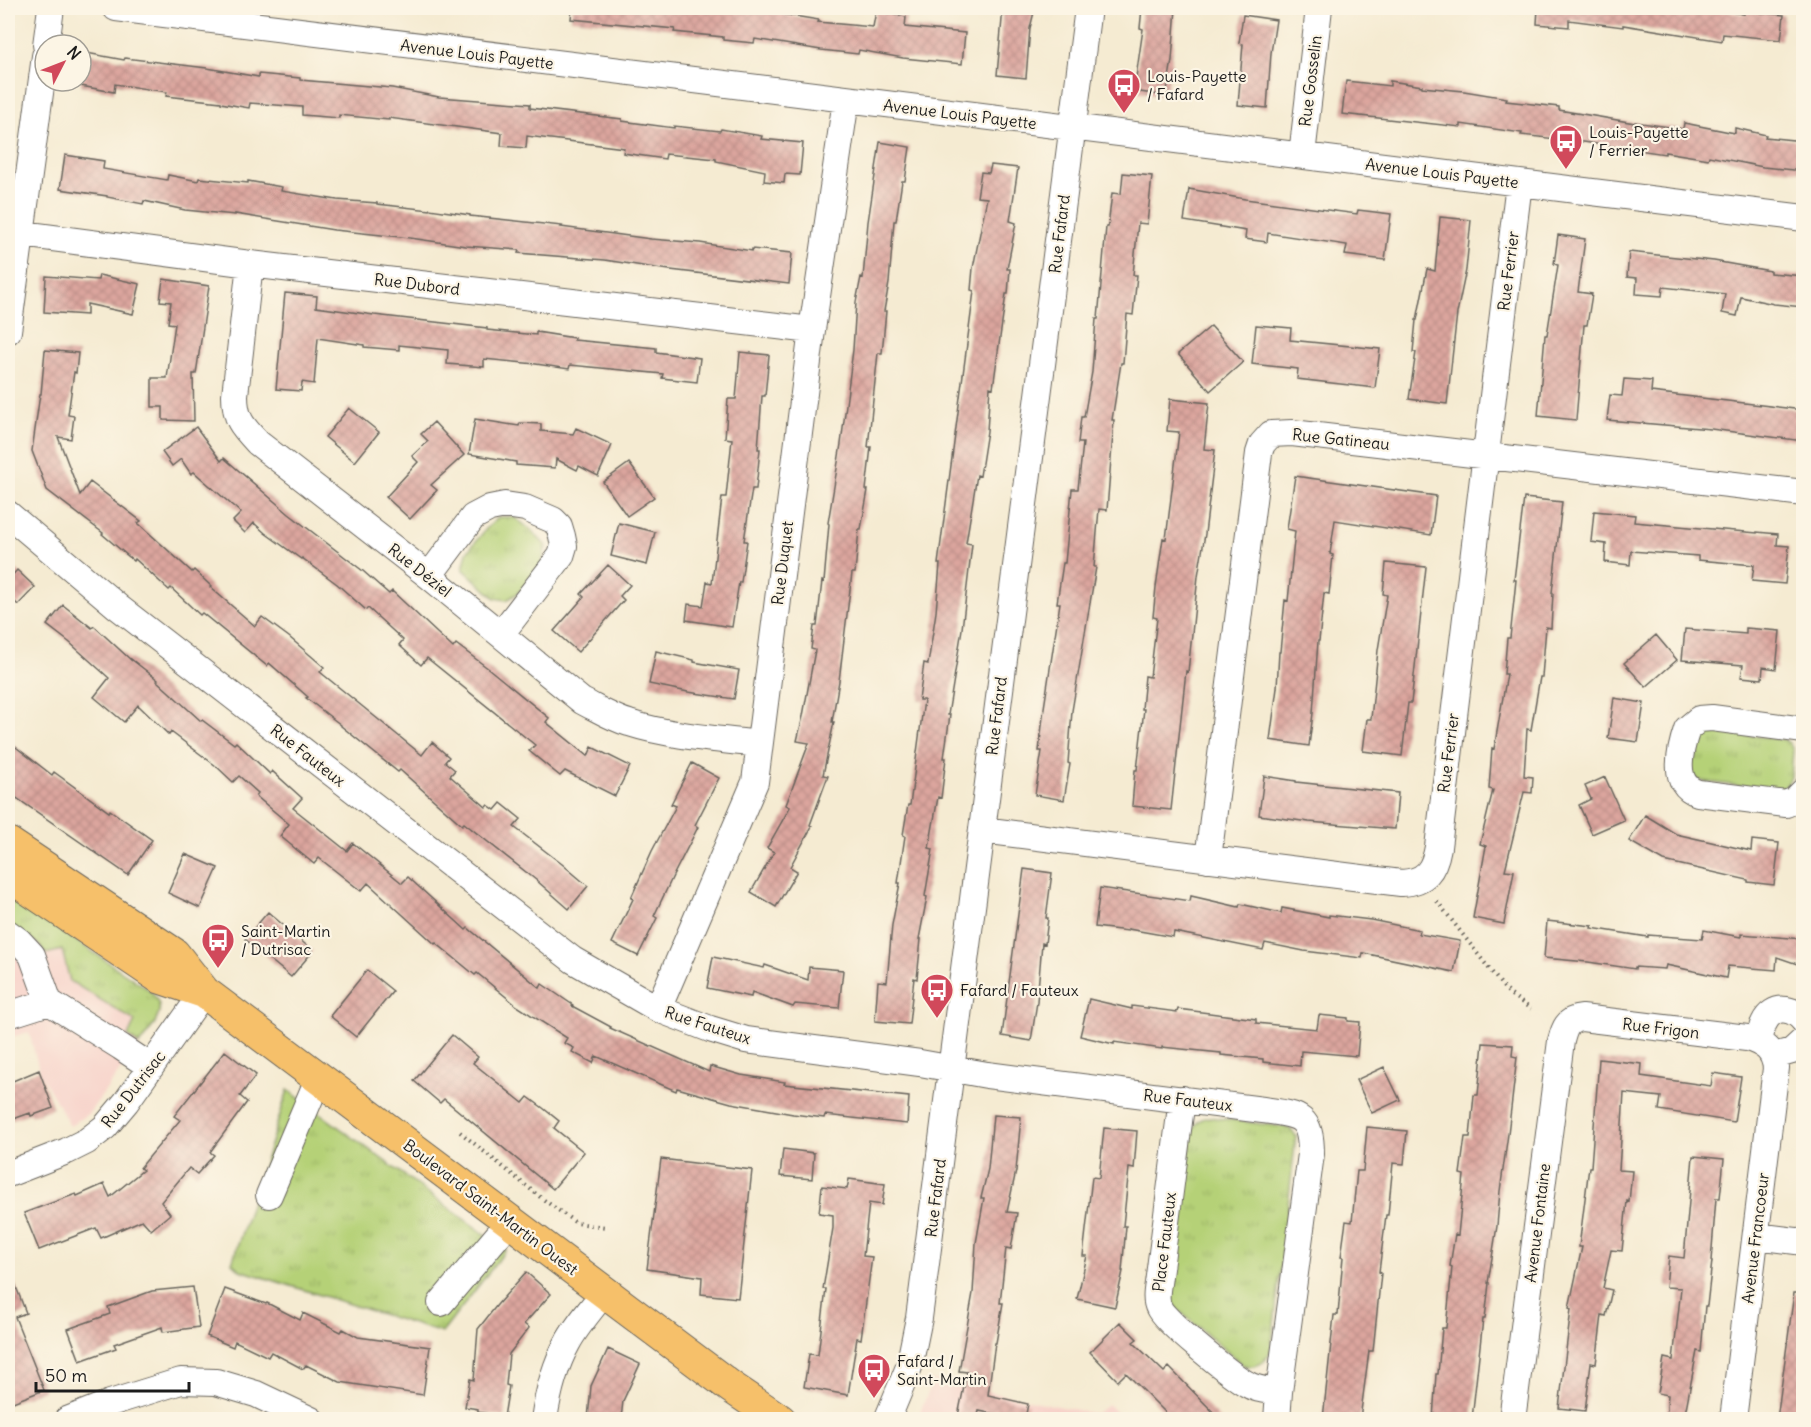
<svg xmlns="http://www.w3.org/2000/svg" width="1811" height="1427" font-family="Delius,sans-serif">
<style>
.built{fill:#f7d1c9}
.grass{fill:url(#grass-tufts);stroke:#68764a;stroke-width:1.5}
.building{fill:url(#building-cross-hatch)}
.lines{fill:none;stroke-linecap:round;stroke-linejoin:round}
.minor-casing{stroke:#68645c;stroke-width:28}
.major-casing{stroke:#68645c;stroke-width:34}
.path{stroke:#68645c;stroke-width:4;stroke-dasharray:1.5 4.5;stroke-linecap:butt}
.minor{stroke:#fff;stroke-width:26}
.major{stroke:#f6c06b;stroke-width:32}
.labels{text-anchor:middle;stroke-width:4.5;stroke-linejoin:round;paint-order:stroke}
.street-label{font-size:16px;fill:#1c1c1c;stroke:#fcf5e5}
.poi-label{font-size:16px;fill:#1c1c1c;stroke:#fcf5e5;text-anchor:start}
</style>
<defs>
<pattern id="grass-tufts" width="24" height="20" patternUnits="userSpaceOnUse" patternTransform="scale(1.5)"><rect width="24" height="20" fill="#b5d177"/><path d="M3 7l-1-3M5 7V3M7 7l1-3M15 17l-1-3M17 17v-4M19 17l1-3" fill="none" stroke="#9bb366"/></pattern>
<pattern id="building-cross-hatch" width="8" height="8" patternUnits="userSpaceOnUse" patternTransform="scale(1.5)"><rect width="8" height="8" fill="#dca69e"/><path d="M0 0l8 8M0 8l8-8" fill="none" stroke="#bc8e88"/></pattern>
</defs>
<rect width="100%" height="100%" fill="#fcf5e5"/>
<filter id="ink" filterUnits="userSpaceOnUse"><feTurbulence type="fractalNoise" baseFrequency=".0167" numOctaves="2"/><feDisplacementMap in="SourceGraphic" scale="12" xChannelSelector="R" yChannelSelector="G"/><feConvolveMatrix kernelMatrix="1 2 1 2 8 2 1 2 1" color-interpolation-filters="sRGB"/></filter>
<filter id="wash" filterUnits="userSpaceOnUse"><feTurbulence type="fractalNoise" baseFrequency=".008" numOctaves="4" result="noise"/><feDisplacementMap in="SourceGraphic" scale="24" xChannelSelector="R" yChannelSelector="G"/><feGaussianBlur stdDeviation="1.35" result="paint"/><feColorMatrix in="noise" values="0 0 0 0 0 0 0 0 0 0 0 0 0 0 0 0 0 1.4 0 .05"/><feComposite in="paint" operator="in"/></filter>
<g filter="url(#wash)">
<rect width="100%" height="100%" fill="#f5ebd2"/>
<path class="built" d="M8,895L151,992L157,998L160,1005V1013L158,1019L89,1113L70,1126L40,1073L29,1032L8,1038Z
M933,1380L1095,1414L1108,1405L1125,1419L917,1420Z"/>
<path class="grass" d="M499,517H514L531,530L546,546L541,566L518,593L507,600L495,598L463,569L467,552L487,528Z
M1706,730L1785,740L1789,743L1793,750L1791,777L1786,786L1778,791L1700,781L1695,778L1691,769L1695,739L1698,734Z
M14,899L145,987C173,1007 154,1024 139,1045L128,1036L135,1021L70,981L62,950L46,954L38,944L8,924V909Z
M288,1090L506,1250L442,1333L240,1270L232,1263Z
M1209,1117L1284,1127L1290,1129L1296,1136L1271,1350C1266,1362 1257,1369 1243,1365L1177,1309L1171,1299V1289L1192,1133C1195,1123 1199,1119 1209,1117Z"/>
<g id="blocks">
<path class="building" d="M572,8H770V12L819,20L818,22L873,27L876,11L906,17L905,27L965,33L962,64L903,58L859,50L858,54L821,50L755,39L754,43L723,40V37L674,32L675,29L571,19Z
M1003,8H1035L1030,28L1026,78L997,75Z
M1142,8H1176L1172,60L1166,96L1134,91L1143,29L1140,28Z
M1538,8H1707L1744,14V11L1784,15L1781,40L1723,34L1722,41L1623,25V27L1569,20V27L1537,24Z
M1243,15L1276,20L1271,53L1267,108L1238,105L1243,44L1239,43Z
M81,52L124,60L125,58L207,68L259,77V74L300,78V80L392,88L439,97L530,104V108L622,119V121L674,128V126L720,131L721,129L762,136L761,139L803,143L800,175L785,174L784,183L764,181L765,171L716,161V159L666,154L665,159L623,153L624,148L527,136L526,148L501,146L502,133L389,118V120L339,115V118L302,115V107L250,103L249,108L221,103V102L166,96L167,92L115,84L114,92L81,86Z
M1346,81L1390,86V81L1422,86V87L1464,91L1507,98L1506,101L1559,107V110L1635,123V122L1683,129L1684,123L1735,133V128L1766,135L1765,137L1803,141V171L1763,167L1709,156L1708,159L1665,152V154L1556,138V139L1521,135L1522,133L1461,124V127L1342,114Z
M880,142L910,147L905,181H902L896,221H894L889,283L884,311H886L882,353H878L868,447H871L866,490H868L861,529H859L855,573H852L839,681L832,722H834L823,775L828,776L810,825L812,826L790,867L797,871L776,907L751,892L774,852L767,848L790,807L786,805L809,743L797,741L803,716L815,650L811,649L814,626H817L822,581L824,582L829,524L828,523L841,444L853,350L856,302L861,277L863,278L868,222Z
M65,155L104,161L103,169L167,180L168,175L198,181L199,178L248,183V181L282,187L281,191L337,200L377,203V204L430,210V209L470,215V216L562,226L561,227L651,239L700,243L752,251V249L792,253L789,284L662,269L605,260L518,253L519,250L466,246L410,238L334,230L235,214V215L185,210L144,201L143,204L107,197V196L60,189Z
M991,165L1018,168L1010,221L1016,223L1007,269H1010L1008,294H1006L993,388L990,387L987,431L980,476L977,475L966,543L972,544L962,629L948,715H950L944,758H946L941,798L938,797L929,848L933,849L925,896L927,897L919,939H921L917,979L914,978L909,1024L875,1021L878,981L887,982L892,925L900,883H898L905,836L903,835L908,805H910L924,700H919L924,663L928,664L936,612L940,564H938L974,291L971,290L973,268L987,198L977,197L981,172L989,173Z
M1123,173L1152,176L1147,224L1138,223L1133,275H1137L1133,315L1127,314L1123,363H1121L1112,420H1114L1107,510L1099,509L1094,567H1096L1072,711L1068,763L1070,764L1064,800L1035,795L1042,751H1039L1044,708L1060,603H1057L1063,563H1065L1072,489H1078L1083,443H1078L1081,417H1084L1092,372L1096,319H1098L1106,227H1108L1112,193L1121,194Z
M1189,189L1245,199L1357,214L1358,210L1391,214L1385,260L1345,255L1347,245L1268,233L1267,242L1245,239L1246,231L1184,221Z
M1440,217L1471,220L1466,270L1457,313L1447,404L1409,399L1416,352H1413L1416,320H1417L1427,269L1435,271Z
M1558,235L1585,239L1578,292L1592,294L1587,325H1584L1576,420L1538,416L1545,335H1547L1558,265L1554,264Z
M1629,252L1714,261L1770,271V273L1803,276V307L1774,304L1741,297L1737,316L1722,313L1725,294L1663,287L1662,296L1636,294L1637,278L1627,277Z
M99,275L140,284L133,314L87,304V315L44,312L46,276L98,280Z
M163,279L209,286L196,374H193L194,421L163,420V407H152V378H167L175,324L168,323L171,302L160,301Z
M285,293L317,296L316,307L374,315L487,328V330L536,335V332L574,338V340L656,348V352L700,358L697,382L662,378L663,374L570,365L569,369L536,364L484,359V367L447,364L448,350L399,345V350L364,347V345L318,338L314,384L302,382L301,391L276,389Z
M1256,325L1291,328L1290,340L1380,349L1375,388L1297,379L1298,369L1252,364Z
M1211,326L1243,362L1210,391L1178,354Z
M45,350L78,353L76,373L74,372L68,415L74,416L71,439L58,437L80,495L90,482L141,521L138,523L192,572L194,570L211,586L210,587L255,626L262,617L289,637L324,667L320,672L422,755L432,742L449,757L445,762L455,770L450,776L486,807L488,805L495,810L501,803L521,819L514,827L562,864L588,886L569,909L536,880L464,823L462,825L400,770L398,772L341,726V725L306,698L308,697L269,663L267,666L202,613L200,615L171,588L169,590L135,559L134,561L102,534L103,533L47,490L32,451L40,394H41Z
M740,352L769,355L765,396H762L758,449H760L756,489H752L744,541H747L741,582H739L732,627L686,620L688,604L703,606L707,582L712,583L722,497H726L732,439L725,438L728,399H736Z
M1624,379L1652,381L1651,392L1803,410V441L1711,429L1607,420L1610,395L1622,396Z
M1170,399L1209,403L1204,449L1215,450L1205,534L1198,576L1188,672L1186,671L1171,810L1132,806L1135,770H1137L1144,709H1142L1145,676L1150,677L1157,618L1153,617L1156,587L1163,538L1166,539L1179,432L1167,431Z
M349,408L379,432L355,462L325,437Z
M475,419L519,426L520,423L541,424V431L573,434L576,428L612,445L598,476L579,466L577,470L556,459L555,468L516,465V462L469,454Z
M434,422L464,455L431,485L437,490L410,519L386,497L418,462L412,456L428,441L421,434Z
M196,427L221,461L224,458L289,514L363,571L389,594L392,591L453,648L456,644L489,669L549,718L546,722L588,756L592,747L630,766L615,796L565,771L560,776L529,751L535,745L427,658L421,665L399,645L403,640L368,608L366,610L337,584L302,558L301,559L265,533L254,523L245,533L233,521L241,513L194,472L191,474L181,459L172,466L162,452Z
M629,463L654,497L627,516L603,482Z
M1295,476L1436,496L1431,535L1335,520L1330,554L1333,555L1329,594L1324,593L1319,641H1318L1313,713L1309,746L1270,740L1277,688L1279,652H1280L1285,600L1288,601L1295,531L1287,529Z
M1524,498L1562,502L1552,593H1553L1551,628L1546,627L1542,677H1540L1531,730L1527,729L1524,776L1533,777L1532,793L1524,792L1505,870L1514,871L1504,924L1473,918L1486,846L1480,844L1493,790L1489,789L1492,748L1494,749L1507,674H1504L1507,638H1510L1516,580H1514Z
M1594,511L1635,515L1634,522L1757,533V532L1778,534L1777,545L1789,546L1785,584L1752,581L1754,565L1698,560V556L1631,551L1630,565L1605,562L1606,544L1591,542Z
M619,523L655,532L647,565L611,556Z
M1386,563L1426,567L1411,703H1408L1402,756L1363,751L1367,719H1371L1378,650L1387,595L1383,594Z
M608,565L630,585L620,596L624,600L578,652L554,631L584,597L581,594Z
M17,570L35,587L18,605L8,595V580Z
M63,605L92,628L94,626L131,660V659L158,680L157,681L201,721L202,720L234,744L236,742L270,774L272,771L302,798L293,808L347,851L353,843L402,883L408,877L466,930L468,928L540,988L542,984L573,1005L572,1006L611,1027L610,1028L709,1072L710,1066L741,1075L785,1082L784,1084L909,1097L907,1124L825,1115L824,1118L793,1114L731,1103L677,1088L676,1091L596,1056L593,1063L572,1052L574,1048L564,1043L567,1038L517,1006L477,973L475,975L436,943L435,944L368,883L361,891L319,858L314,864L280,836L289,824L256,796L258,793L239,776L233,782L216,766L171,732L169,735L138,705L124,722L94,697L109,678L69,642L47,625Z
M1746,628L1780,631L1776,669L1763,667L1762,679L1741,677L1743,665L1682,660L1685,629L1746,634Z
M1656,635L1677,660L1646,687L1624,663Z
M656,651L694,660V662L739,670L734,699L688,692L649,684Z
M1614,698L1644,703L1638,742L1608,738Z
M8,741L52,775L54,772L109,812L110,810L152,840L128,875L8,792Z
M692,763L719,778L695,825L698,827L673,876L654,916L657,918L638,956L612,943L633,899L631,898L652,851L676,806L671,804Z
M1264,776L1296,781V782L1398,793L1395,829L1309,822L1259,815Z
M1605,777L1624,820L1592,834L1579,805L1591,799L1585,786Z
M1645,815L1676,834L1751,851L1752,840L1779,843L1774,885L1748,882V880L1664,861L1629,841Z
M185,854L218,868L200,908L168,893Z
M1024,869L1052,873L1046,918H1048L1045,944L1042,943L1037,1002L1031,1041L1002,1036Z
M1100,888L1190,901L1191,896L1239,907L1240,904L1281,913L1282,908L1329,917V915L1371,920L1420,930L1419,934L1460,941L1454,972L1363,953L1362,958L1304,951L1265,943L1263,950L1174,932L1173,937L1128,929V931L1095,927Z
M268,912L313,951L291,977L245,939Z
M1547,921L1592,926L1591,928L1648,937V935L1702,939L1704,930L1741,937V934L1803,939V966L1777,957L1776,970L1728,966L1726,978L1666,965L1665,969L1635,967V969L1588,962L1544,958Z
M713,957L764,968L765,965L808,980L809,967L843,970L839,1008L795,1004L793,1007L752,992L751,997L707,988Z
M367,970L393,991L356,1037L330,1016Z
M1089,999L1132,1009V1006L1177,1012L1178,1009L1256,1019V1023L1317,1029L1319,1015L1348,1018V1021L1360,1022L1357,1056L1301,1051L1300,1066L1263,1062V1059L1221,1055V1053L1162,1047V1049L1114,1042V1044L1080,1036Z
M452,1035L478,1057L473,1063L523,1103L528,1097L543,1108L559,1121L554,1128L584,1152L553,1189L444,1099L440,1103L414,1081Z
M1483,1043L1513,1045L1512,1056L1517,1057L1508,1134L1500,1191L1497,1226L1488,1283H1489L1485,1319H1483L1472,1419H1433L1436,1374H1438L1442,1328H1446L1452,1267L1450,1266L1455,1234L1458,1235L1464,1175L1460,1174L1465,1137H1470L1474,1095H1478Z
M225,1051L256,1075L240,1096L247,1102L210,1152L214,1155L197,1174L189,1168L161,1202L170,1214L151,1230L142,1220L101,1238L96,1228L39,1250L24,1213L76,1194L77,1196L104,1184L110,1197L143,1170L140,1168L180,1120L174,1116Z
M1599,1059L1642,1064L1641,1076L1711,1086L1713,1073L1741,1077L1734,1122L1659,1110L1661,1097L1624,1093L1619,1170L1632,1171L1629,1202L1627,1201L1622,1251L1611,1250L1603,1288L1612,1290L1606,1316L1602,1315L1596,1364L1591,1363L1585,1411L1559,1408L1571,1309L1569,1308L1582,1247H1579L1589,1167H1591Z
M1384,1067L1400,1100L1372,1113L1356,1080Z
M39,1070L53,1108L31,1116L30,1113L8,1121V1083Z
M993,1115L1021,1117L1016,1171L1007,1212L1017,1213L1011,1249L1006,1248L1000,1303H1003L996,1343H995L988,1395L1028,1404L1025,1419H1018L979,1411L977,1419L958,1416L967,1372L959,1371L973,1293L976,1243L984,1198H981L988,1169Z
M1367,1127L1407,1131L1404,1164L1393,1163L1388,1215H1386L1379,1272L1381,1273L1373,1351H1369L1360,1419H1323L1334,1315H1338L1343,1257H1341L1346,1221L1352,1222L1357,1171H1363Z
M1104,1128L1137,1131L1134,1169L1129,1168L1123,1226H1126L1122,1271H1123L1115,1307L1077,1299L1087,1256H1083L1092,1177L1099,1178Z
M783,1149L814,1153L812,1179L780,1176Z
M1693,1156L1724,1159L1720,1198H1716L1711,1261H1712L1707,1306H1705L1701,1352L1697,1351L1684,1419H1666L1668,1395L1658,1393L1664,1358L1673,1360L1681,1288L1666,1287L1669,1256L1684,1258Z
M661,1159L752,1170L738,1298L701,1294L702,1277L647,1269Z
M849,1179L885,1184L882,1205L869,1203L863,1256L872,1257L861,1339L857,1338L848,1395L804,1387L809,1354L818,1355L826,1289H823L833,1228V1215L819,1213L822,1186L847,1189Z
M9,1268L26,1313L15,1317L44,1390L8,1404V1269Z
M526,1272L551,1294L524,1324L529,1328L509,1354L506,1385L509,1386L504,1417L478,1412V1409L465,1407L470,1379L474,1380L478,1329L497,1305Z
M193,1287L199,1327L163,1332L162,1327L114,1344L116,1348L80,1361L68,1329L110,1314L108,1307L152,1291Z
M225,1289L266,1304L267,1303L300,1320L303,1313L341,1332L343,1329L358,1337L430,1347L423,1395L340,1382L306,1365L303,1369L271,1352L268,1357L235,1341L233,1347L207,1336Z
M1794,1293H1803V1419H1777Z
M1120,1322L1137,1339L1133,1342L1164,1372L1169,1367L1220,1419H1172L1126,1373L1118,1381L1090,1352Z
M608,1349L640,1364L623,1401L621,1419H588L591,1386Z"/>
</g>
</g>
<g filter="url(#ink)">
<use href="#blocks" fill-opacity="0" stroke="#68645c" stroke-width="1.5"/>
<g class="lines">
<defs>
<path id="minor" d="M116,8C678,79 1241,149 1804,218
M46,45L51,8
M1302,155L1319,8
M22,234L250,264L812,330
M250,264L235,395C235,419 242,426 258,443L429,576L582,701C598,709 612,718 629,723C669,736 717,739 759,744
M8,331L45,56
M8,514L118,607L573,960L658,1009L710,1029L746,1040L920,1063L987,1075L1263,1110C1298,1115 1311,1114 1311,1154L1279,1392L1277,1420
M429,576L473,517L490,508L505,505L525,508L553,520L559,526L562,536L564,546L561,556L501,634
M1804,730L1712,718L1699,719L1687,729C1680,750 1671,785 1698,793L1786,804L1795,800L1804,791
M982,830L1401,883C1426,882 1434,870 1438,847L1519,183
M1208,859L1259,453L1262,444L1271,434L1292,433L1804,493
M8,933L19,941L32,955L49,1002L121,1047L151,1067
M658,1009L755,782L812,330L846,100
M8,1015L49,1002
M1759,1042C1761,1036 1761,1028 1764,1023C1773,1004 1793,1007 1804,1021
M1774,1056L1792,1051L1804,1040
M1182,1099L1159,1276C1158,1286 1154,1299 1159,1308C1164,1321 1232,1376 1247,1384C1256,1390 1268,1390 1279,1392
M8,1174L67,1151L87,1141L105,1127L126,1102L204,992
M269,1195L319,1077
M1756,1236L1804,1242
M441,1303L510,1221
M67,1420L110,1403L181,1381L216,1382L256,1394L311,1420
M544,1420C548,1392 554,1367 568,1342C577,1325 592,1309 604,1292
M887,1420L909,1367L919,1318L1088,8
M1512,1420L1561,1041C1564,1029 1567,1019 1582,1018L1747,1038C1764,1043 1774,1050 1776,1068L1733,1420"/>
<path id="major" d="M8,843L174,954L204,992L731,1387L780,1420
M8,875L159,977L204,992"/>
</defs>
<use href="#minor" class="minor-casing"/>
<use href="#major" class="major-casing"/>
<path class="path" d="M1437,901L1504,988L1511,995L1531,1009
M460,1132L540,1197L576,1223L606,1227"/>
<use href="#minor" class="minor"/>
<use href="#major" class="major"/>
</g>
</g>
<defs>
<symbol id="bus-pin" viewBox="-11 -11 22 30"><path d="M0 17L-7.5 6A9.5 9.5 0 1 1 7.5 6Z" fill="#d1495b" stroke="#fcf5e5"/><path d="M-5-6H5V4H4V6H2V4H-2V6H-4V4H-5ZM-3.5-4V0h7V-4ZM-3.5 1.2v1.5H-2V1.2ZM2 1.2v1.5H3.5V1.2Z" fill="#fff"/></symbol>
</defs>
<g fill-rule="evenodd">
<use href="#bus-pin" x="1105" y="66" width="38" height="52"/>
<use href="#bus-pin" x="1547" y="122" width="38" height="52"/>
<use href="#bus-pin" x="199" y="921" width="38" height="52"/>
<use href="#bus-pin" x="918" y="971" width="38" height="52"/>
<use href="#bus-pin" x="855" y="1351" width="38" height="52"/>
</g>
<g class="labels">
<g class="street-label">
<text transform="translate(477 54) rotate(7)" y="6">Avenue Louis Payette</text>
<text transform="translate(1310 81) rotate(-83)" y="6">Rue Gosselin</text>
<text transform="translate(960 114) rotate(7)" y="6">Avenue Louis Payette</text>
<text transform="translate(1442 173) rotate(7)" y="6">Avenue Louis Payette</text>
<text transform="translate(1059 234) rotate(-83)" y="6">Rue Fafard</text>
<text transform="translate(1508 271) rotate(-83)" y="6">Rue Ferrier</text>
<text transform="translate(417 284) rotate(7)" y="6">Rue Dubord</text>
<text transform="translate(1341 439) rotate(6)" y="6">Rue Gatineau</text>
<text transform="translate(782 563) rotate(-83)" y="6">Rue Duquet</text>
<text transform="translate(420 570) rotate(38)" y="6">Rue Déziel</text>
<text transform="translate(996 716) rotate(-83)" y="6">Rue Fafard</text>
<text transform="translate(1448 753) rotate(-83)" y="6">Rue Ferrier</text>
<text transform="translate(308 755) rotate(38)" y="6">Rue Fauteux</text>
<text transform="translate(708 1025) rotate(18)" y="6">Rue Fauteux</text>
<text transform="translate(1661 1028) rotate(7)" y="6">Rue Frigon</text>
<text transform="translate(133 1089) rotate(-52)" y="6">Rue Dutrisac</text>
<text transform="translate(1188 1100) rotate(7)" y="6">Rue Fauteux</text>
<text transform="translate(935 1198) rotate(-83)" y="6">Rue Fafard</text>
<text transform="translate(491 1207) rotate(37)" y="6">Boulevard Saint-Martin Ouest</text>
<text transform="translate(1537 1223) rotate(-83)" y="6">Avenue Fontaine</text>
<text transform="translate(1755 1238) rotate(-83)" y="6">Avenue Francoeur</text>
<text transform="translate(1164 1242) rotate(-83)" y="6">Place Fauteux</text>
</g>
<g class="poi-label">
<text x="1147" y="82">Louis-Payette<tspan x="1147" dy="18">/ Fafard</tspan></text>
<text x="1589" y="138">Louis-Payette<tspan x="1589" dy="18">/ Ferrier</tspan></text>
<text x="241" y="937">Saint-Martin<tspan x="241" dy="18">/ Dutrisac</tspan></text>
<text x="960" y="996">Fafard / Fauteux</text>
<text x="897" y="1367">Fafard /<tspan x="897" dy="18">Saint-Martin</tspan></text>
</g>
</g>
<rect width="1811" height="1427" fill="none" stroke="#fcf5e5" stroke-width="30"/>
<g transform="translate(63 63) rotate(48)"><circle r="28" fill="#fcf5e5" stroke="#a29e95" stroke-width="1.5"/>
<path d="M0-4.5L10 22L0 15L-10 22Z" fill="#d1495b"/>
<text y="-9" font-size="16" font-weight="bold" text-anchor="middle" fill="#1c1c1c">N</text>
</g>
<path d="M36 1382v9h153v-9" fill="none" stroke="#1c1c1c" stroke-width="3"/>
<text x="45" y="1382" font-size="18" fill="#1c1c1c" stroke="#fcf5e5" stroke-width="4.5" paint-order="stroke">50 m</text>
</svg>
